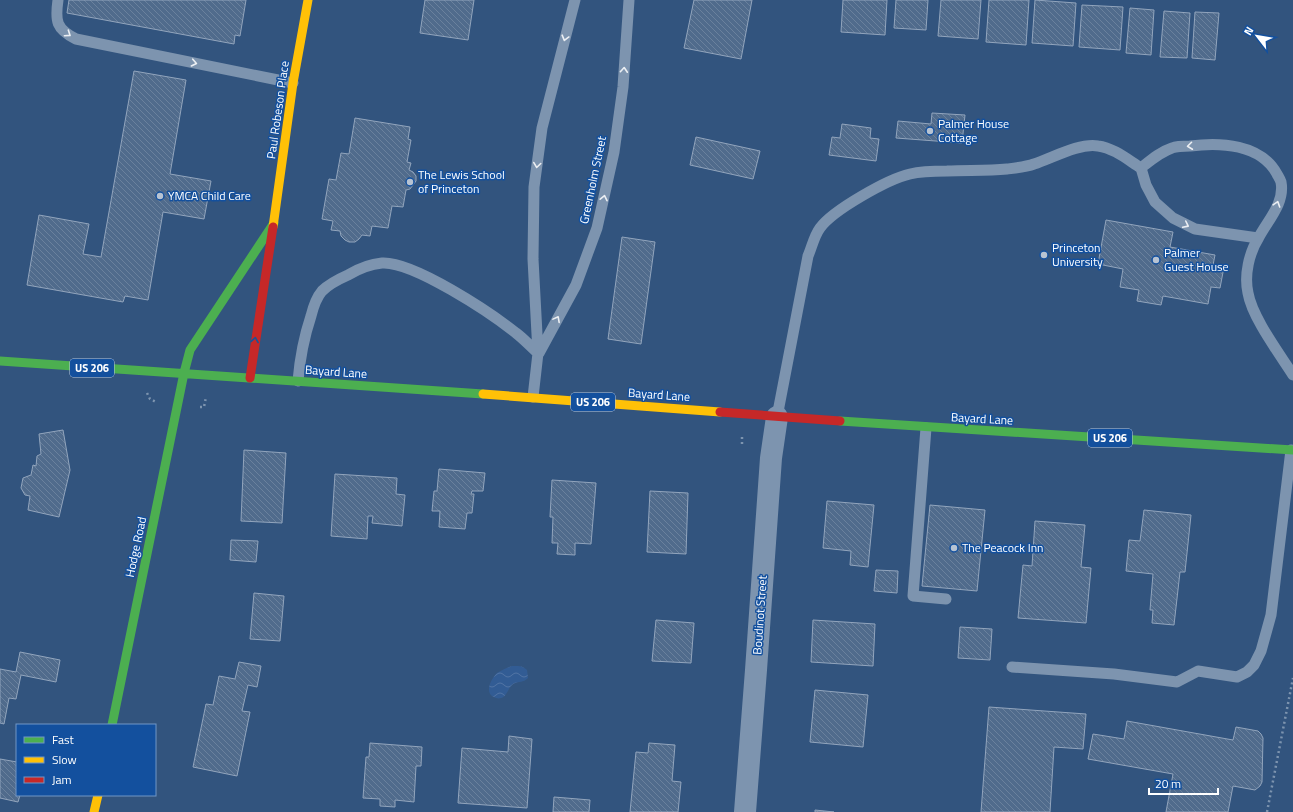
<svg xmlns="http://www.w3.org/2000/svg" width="1293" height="812" font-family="'Titillium Web',sans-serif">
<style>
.water{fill:url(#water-waves)}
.building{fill:url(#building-back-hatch);stroke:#92a5bd}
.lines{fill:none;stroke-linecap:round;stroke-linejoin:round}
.path{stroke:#7d94af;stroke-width:2.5;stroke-dasharray:2 3;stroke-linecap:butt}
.lane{stroke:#7d94af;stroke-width:11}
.street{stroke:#7d94af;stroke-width:22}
.fast{stroke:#4caf50;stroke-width:9}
.slow{stroke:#ffc107;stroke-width:9}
.jam{stroke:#c62828;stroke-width:9}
.oneway{stroke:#eceff3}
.oneway2{stroke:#16559a}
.poi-dot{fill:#b7c3d2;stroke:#13509e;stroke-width:1.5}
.labels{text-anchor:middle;stroke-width:3;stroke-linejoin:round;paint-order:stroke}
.shield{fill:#13509e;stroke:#b8cae2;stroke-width:1}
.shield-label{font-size:11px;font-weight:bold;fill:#fff}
.street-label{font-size:12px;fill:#fff;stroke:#13509e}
.poi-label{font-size:12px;fill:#fff;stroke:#13509e;text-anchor:start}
</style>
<defs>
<pattern id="water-waves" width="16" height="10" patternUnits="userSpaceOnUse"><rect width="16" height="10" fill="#325c94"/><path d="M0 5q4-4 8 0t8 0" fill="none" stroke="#5174a4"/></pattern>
<pattern id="building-back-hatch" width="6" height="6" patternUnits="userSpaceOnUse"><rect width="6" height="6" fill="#506b8c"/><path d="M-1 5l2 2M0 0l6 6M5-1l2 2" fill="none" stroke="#6a819d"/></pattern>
</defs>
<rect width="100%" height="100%" fill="#32547e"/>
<path class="water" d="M512,666C518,666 522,665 527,670L528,678C523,683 519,681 513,684C508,688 507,696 501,698C498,699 496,698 494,697C484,693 491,679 497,673C502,670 507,668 512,666Z"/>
<path class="building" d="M69,0H246L240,36L235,35L234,44L67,13Z
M425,0H474L468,40L420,33Z
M694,0H752L741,59L684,48Z
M843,0H887L885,35L841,32Z
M896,0H928L926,30L894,28Z
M941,0H981L978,39L938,36Z
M989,0H1029L1026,45L986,42Z
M1035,0L1076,3L1073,46L1032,43Z
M1082,5L1123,7L1120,50L1079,47Z
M1130,8L1154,10L1151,55L1126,53Z
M1164,11L1190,13L1187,58L1160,57Z
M1195,12L1219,13L1215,60L1192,58Z
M134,71L186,80L170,174L211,181L204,219L163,212L148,300L125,296L123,302L27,285L39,215L89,224L83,254L101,257Z
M932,113L965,115L962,143L896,138L898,121L931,124Z
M355,118L410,127L408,139L411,140L407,162L411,163L409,170L413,172L416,176V181L410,189L406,190L403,207L392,206L388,228L372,226L370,236L362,235L359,239L355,242H349L345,240L341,236L340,231L331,230L333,221L322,219L329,179L336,180L341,153L349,154Z
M842,124L871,128L870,138L879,139L876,161L829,155L832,137L840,138Z
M696,137L760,151L753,179L690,165Z
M1106,220L1173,232L1170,247L1215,255L1213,265L1224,267L1220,288L1211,287L1208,304L1163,296L1161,305L1137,301L1139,290L1120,287L1123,269L1098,264Z
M622,237L655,242L641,344L608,339Z
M63,430L70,470L59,517L28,510L30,496L25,495L21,488L23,478L31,475L33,465L36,466L37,456L41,454L39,434Z
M244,450L286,453L282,523L241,521Z
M439,469L485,473L483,491H472L471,494H474L472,513H467L465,529L439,527L440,511H432L434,491H437Z
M335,474L397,478L396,494L405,495L402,526L372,523L373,516H368L367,539L331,536Z
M552,480L596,483L591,544L575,543V555L557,554L558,543H552L553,517H550Z
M650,491L688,493L686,554L647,552Z
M827,501L874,505L868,567L850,565L851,551L823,548Z
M930,505L985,510L977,591L922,586Z
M1144,510L1191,515L1185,572H1180L1174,625L1152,623L1153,610H1150L1153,574L1126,571L1129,540L1140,541Z
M1035,521L1085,525L1081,567L1091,568L1086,623L1018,618L1023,565L1032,566Z
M231,540L258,541L256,562L230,560Z
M876,570L898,571L897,593L874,591Z
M254,593L284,596L280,641L250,639Z
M656,620L694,623L691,663L652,661Z
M813,620L875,624L873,666L811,662Z
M960,627L992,629L990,660L958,658Z
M20,652L60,660L56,682L21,675L16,699L9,698L4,724L0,723V669L16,672Z
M239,662L261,666L257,687L248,685L242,711L250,712L237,776L193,767L206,704L213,705L219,676L235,679Z
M815,690L868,695L863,747L810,742Z
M989,707L1086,714L1083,749L1054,747L1050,812H981Z
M1127,721L1233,740L1236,727L1258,731L1261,734L1263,738L1262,782L1260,786L1255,790L1233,786L1228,812H1166L1173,774L1088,759L1093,734L1124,739Z
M509,736L532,739L527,808L458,803L462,748L508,752Z
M370,743L422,747L421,766H416L414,802L395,800V807L380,806V799L363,798L366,757H369Z
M649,743L675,745L672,781L681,782L678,812H630L636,752L648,753Z
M0,759L17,762V795H20L18,802L0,798Z
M554,797L590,800L589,812H553Z
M815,810L834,812H815Z"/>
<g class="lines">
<path class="path" d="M147,393L150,399L156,402
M200,407H204L206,397
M742,444V437
M1267,812L1293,678"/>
<path class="lane" d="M58,0C55,21 56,29 76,39L293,83
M1258,238L1195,229L1173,218L1155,202L1146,185L1141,168C1151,160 1160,152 1172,148C1177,146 1184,146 1190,146C1220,142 1261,144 1277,174C1278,176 1280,179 1281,182C1285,203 1268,220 1259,237C1249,253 1244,275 1248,293C1252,317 1279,353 1293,375
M539,353L576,285L597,228L614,152L623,87L629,0
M298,381C300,357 303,340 311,316C313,308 316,298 322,291C329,284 339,279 348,275C358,269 371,264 382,263C413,261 491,313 516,333C524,339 531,347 538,353
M533,397L538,353L533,259L534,187L542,128L575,0
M777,417L808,256C812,247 814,236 820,228C833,210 888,179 910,174C922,171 935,171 947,171C967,170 987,171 1007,169C1016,168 1026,167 1034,164C1053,158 1078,143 1098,146C1114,148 1128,160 1141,168
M926,428L913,596L946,599
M1012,667L1114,674L1177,682L1198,671L1237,677L1247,672L1254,665L1261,651L1271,615L1291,450"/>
<path class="street" d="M745,812L756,670L771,458L777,417"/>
<path class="fast" d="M0,361L483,394
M840,421L1293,450
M112,725L184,373L190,350L274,223"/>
<path class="slow" d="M273,227L293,83L308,0
M483,394L720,412
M94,812L98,795"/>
<path class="jam" d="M250,378L273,227
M720,412L840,421"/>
</g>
<defs><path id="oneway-chevron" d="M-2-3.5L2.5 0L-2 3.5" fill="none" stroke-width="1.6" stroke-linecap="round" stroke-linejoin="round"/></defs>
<g class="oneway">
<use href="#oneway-chevron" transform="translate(68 34) rotate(34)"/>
<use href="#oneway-chevron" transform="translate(565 38) rotate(105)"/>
<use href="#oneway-chevron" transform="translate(194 63) rotate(12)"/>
<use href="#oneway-chevron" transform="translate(624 70) rotate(-86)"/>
<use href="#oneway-chevron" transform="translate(1190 146) rotate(173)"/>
<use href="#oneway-chevron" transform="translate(537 165) rotate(98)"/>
<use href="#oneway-chevron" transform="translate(604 198) rotate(-78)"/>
<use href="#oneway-chevron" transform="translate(1277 204) rotate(-72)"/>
<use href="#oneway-chevron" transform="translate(1186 225) rotate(26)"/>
<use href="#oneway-chevron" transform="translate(557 319) rotate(-62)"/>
</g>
<use class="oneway2" href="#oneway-chevron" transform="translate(255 340) rotate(-81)"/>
<g class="poi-dot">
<circle cx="930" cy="131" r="4"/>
<circle cx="410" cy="182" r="4"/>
<circle cx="160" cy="196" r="4"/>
<circle cx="1044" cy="255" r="4"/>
<circle cx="1156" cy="260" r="4"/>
<circle cx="954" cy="548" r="4"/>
</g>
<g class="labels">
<g class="shield">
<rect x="70" y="359" width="44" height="18" rx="3"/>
<rect x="571" y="393" width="44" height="18" rx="3"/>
<rect x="1088" y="429" width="44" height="18" rx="3"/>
</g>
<g class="shield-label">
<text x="92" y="372">US 206</text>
<text x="593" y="406">US 206</text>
<text x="1110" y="442">US 206</text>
</g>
<g class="street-label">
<text transform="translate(278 110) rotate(-82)" y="4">Paul Robeson Place</text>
<text transform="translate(593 180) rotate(-78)" y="4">Greenholm Street</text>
<text transform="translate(336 372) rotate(4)" y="4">Bayard Lane</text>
<text transform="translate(659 395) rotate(4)" y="4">Bayard Lane</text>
<text transform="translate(982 419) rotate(3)" y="4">Bayard Lane</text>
<text transform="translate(136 547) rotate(-78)" y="4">Hodge Road</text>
<text transform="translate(760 615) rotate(-86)" y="4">Boudinot Street</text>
</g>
<g class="poi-label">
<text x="938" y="128">Palmer House<tspan x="938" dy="14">Cottage</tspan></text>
<text x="418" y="179">The Lewis School<tspan x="418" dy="14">of Princeton</tspan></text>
<text x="168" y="200">YMCA Child Care</text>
<text x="1052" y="252">Princeton<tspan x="1052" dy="14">University</tspan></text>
<text x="1164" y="257">Palmer<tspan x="1164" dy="14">Guest House</tspan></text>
<text x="962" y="552">The Peacock Inn</text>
</g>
</g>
<rect x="16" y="724" width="140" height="72" fill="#13509e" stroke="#7196c5"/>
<rect x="24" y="737" width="20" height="6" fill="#4caf50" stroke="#7196c5"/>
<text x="52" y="744" font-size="12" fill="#ffffff">Fast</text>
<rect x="24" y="757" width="20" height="6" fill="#ffc107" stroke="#7196c5"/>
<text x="52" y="764" font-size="12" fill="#ffffff">Slow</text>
<rect x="24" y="777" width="20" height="6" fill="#c62828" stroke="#7196c5"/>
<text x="52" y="784" font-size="12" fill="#ffffff">Jam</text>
<g transform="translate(1257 36) rotate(301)" stroke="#13509e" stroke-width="3" paint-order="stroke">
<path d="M0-3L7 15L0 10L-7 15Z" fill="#ffffff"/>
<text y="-6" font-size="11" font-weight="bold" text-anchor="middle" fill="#ffffff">N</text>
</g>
<path d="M1149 788v6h69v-6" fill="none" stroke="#ffffff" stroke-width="2"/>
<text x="1155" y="788" font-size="12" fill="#ffffff" stroke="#13509e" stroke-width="3" paint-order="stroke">20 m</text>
</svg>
